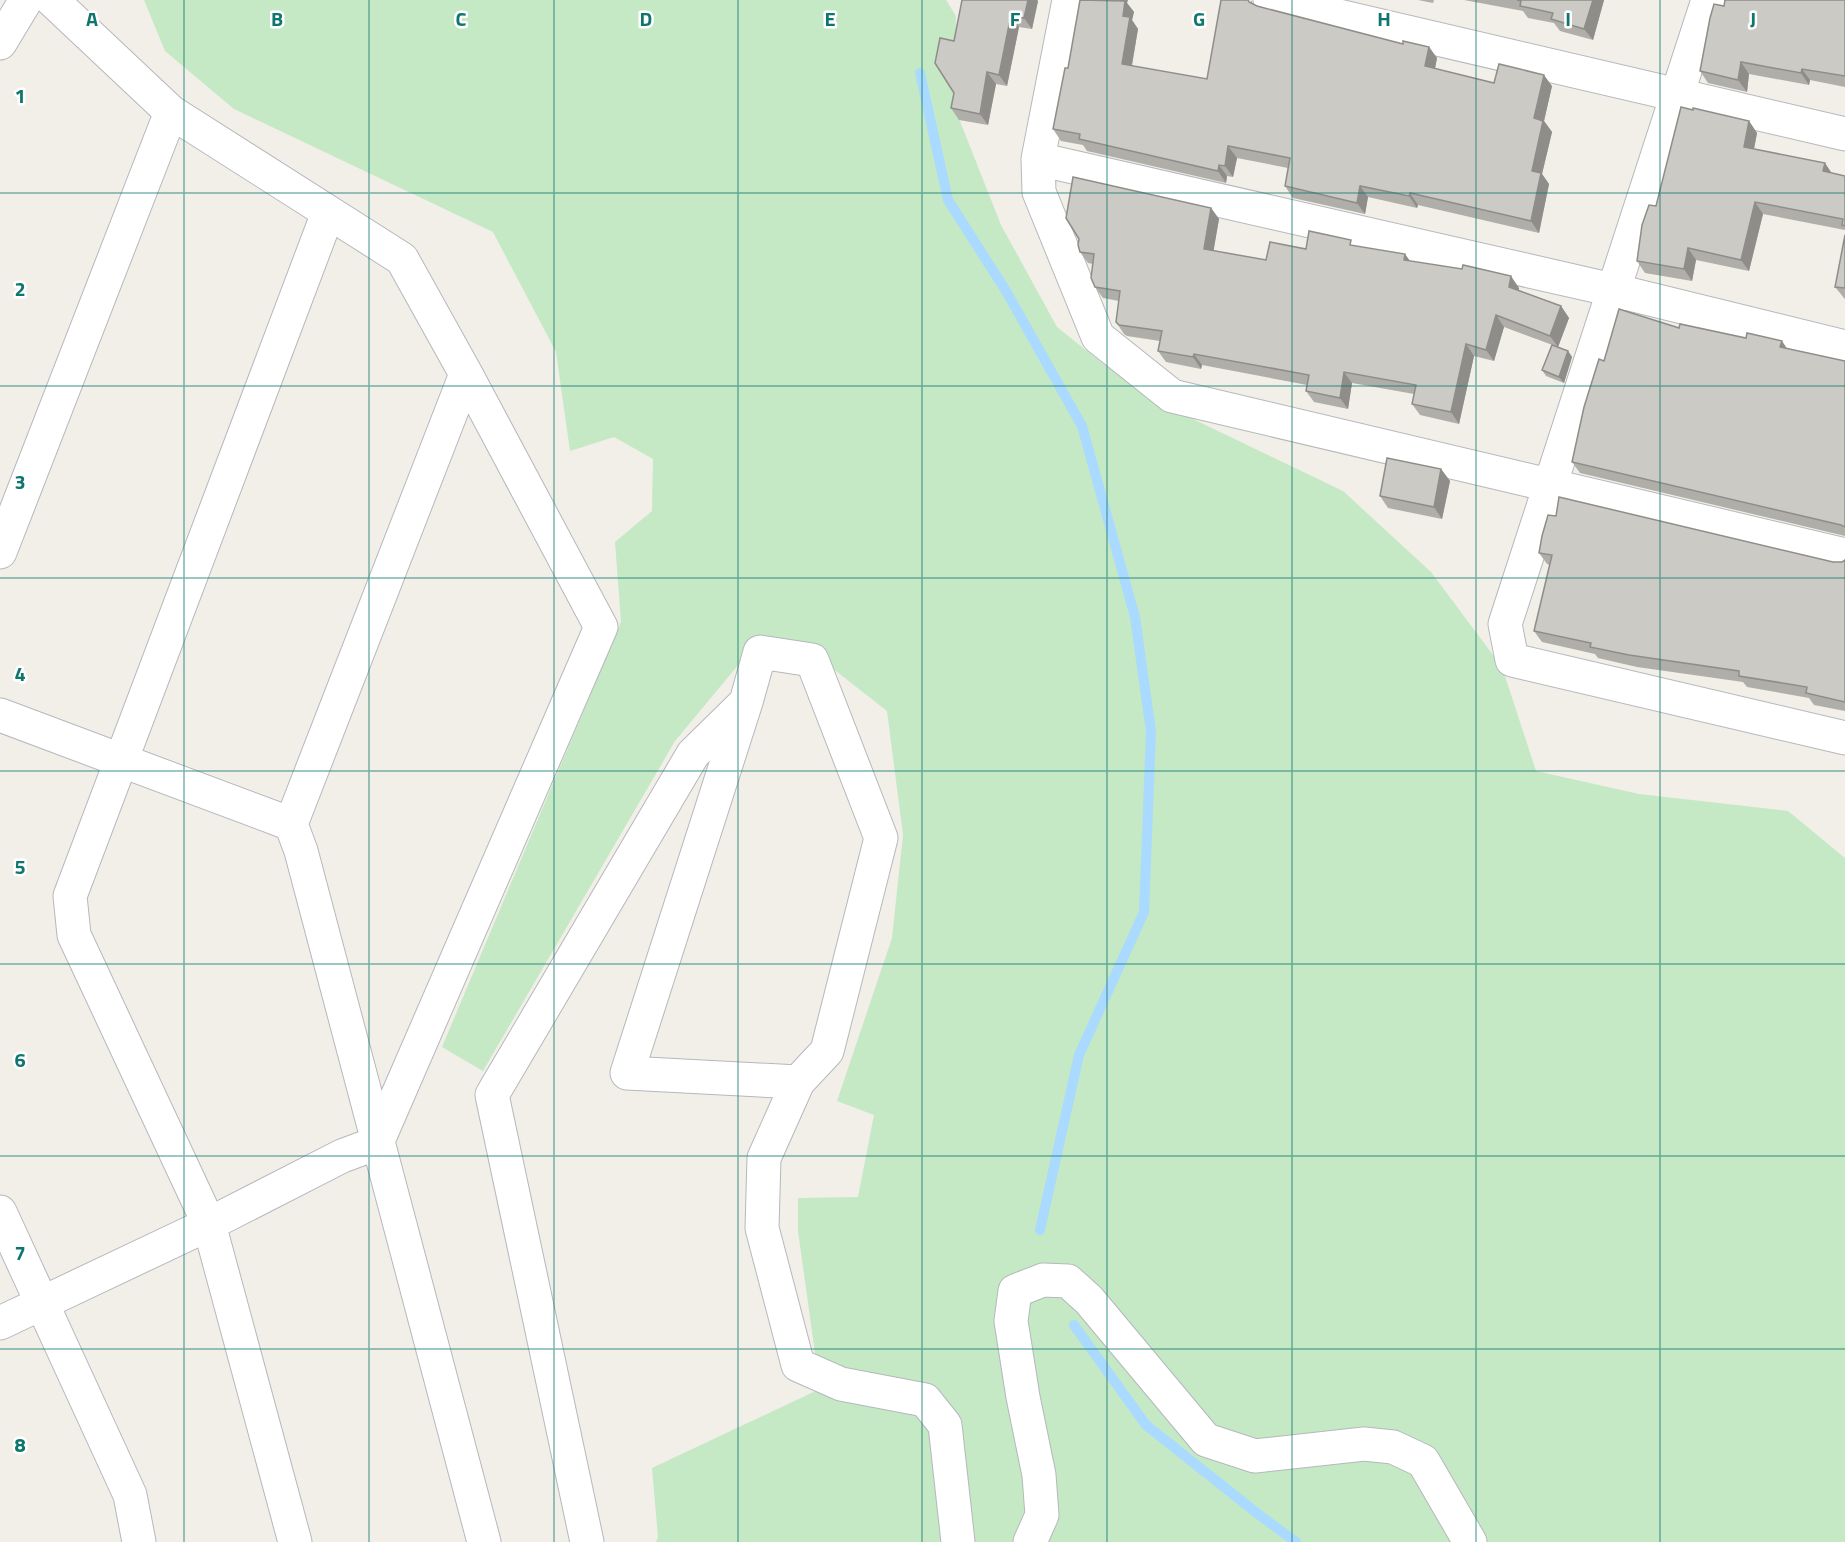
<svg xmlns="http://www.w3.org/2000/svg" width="1845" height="1542" font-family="'Titillium Web',sans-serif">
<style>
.green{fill:#c5e8c5}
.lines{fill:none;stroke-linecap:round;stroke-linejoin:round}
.stream{stroke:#aadaff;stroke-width:10}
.minor-casing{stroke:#b5b8bc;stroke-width:35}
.tertiary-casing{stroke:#b5b8bc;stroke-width:35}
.minor{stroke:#fff;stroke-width:33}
.tertiary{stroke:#fff;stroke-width:33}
.wall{fill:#afaea9}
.shaded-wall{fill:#8f8d8a}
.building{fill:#cccac5;stroke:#8f8d8a;stroke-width:1.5}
.grid{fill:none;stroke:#0f766e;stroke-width:1.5;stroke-opacity:0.55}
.grid-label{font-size:20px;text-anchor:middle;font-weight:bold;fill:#0f766e;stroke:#fff;stroke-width:5;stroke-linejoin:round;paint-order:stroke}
</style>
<rect width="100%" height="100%" fill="#f1efe8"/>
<path class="green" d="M144,0H946L956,16L954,106L1001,225L1057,327L1107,367L1166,406L1343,491L1431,572L1502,667L1536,771L1639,794L1788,811L1845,858V1542H656L658,1537L652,1468L820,1389L798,1231V1198L858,1197L874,1115L837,1101L892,938L903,835L887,711L804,646L744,658L675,741L483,1071L442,1047L621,622L615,542L652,511L653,459L614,437L570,451L556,352L493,232L234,109L165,51Z"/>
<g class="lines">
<path class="stream" d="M920,73L948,200L1006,291L1082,426L1135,617L1151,732L1144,912L1079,1055L1040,1230
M1074,1325L1146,1425L1258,1514L1296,1542"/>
<defs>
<path id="minor" d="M1069,0L1038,159L1039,192L1098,337L1172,396L1845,555
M1270,0L1845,134
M1708,0L1505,624L1512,660L1845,738
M1038,159L1613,290L1845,347
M0,552L171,112
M0,715L291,824L301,851L484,1542
M291,824L466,374
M798,1082L764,1158L762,1228L798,1365L841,1384L925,1400L945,1425L958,1542
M0,1212L130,1495L139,1542
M0,1323L209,1224L342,1156L377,1143L601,627L466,374L402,259L171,112L52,0
M295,1542L209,1224L74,935L70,896L328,213
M587,1542L492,1095L693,754L746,702L760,652L812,660L881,838L827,1051L798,1082L627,1073L746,702
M1030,1542L1042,1515L1039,1475L1023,1397L1011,1321L1015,1291L1043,1280L1068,1281L1089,1300L1206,1440L1255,1456L1364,1444L1393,1447L1423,1461L1470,1542"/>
<path id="tertiary" d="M0,43L26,0"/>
</defs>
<use href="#minor" class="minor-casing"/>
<use href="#tertiary" class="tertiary-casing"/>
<use href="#minor" class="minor"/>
<use href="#tertiary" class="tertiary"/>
</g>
<path class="wall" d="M962,0H1037L1038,1L1032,29L1019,27L1007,86L996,84L988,125L959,120L951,108L954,93V41Z
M1252,0V3L1257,6L1403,44L1429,47L1437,58L1435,69L1494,83L1552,86L1544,121L1552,132L1542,174L1549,184L1539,233L1418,205L1417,208L1368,197L1365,214L1293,198L1285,186L1288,168L1237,158L1233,177L1227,176L1226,183L1087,151L1083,145L1061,141L1053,129L1068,68L1127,3L1134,12L1132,20L1138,29L1132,66L1207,79Z
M1418,0H1434L1433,3Z
M1464,0H1604L1593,40L1560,31L1554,23L1528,18L1523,11Z
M1845,0V87L1810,80L1809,85L1749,74L1747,92L1708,83L1700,71L1724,6Z
M1693,110L1749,121L1757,133L1754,149L1831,173L1845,176V230L1763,214L1749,271L1696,260L1692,281L1645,273L1637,261Z
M1211,208L1219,219L1213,251L1266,260L1306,249L1355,246L1410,261L1519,288V290L1561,306L1569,318L1558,347L1504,327L1494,361L1474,356L1459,424L1420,415L1412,404L1414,394L1352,383L1348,409L1314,402L1306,391L1307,385L1202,365L1201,369L1166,362L1158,351L1160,341L1127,336L1124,334L1116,322L1119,301L1103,298L1095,287L1093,264L1088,263L1080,252Z
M1845,235V299L1844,298L1835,287Z
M1679,328L1786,348L1845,361V536L1580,473L1572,462L1604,361Z
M1568,351L1572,357L1564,383L1546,376L1542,370Z
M1441,469L1450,481L1442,519L1388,508L1380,496Z
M1539,553L1833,562H1842L1845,560V711L1814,705L1809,698L1747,687L1743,682L1637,667L1598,658L1595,654L1542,642L1534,631L1550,565L1547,564Z"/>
<path class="shaded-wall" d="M1028,0H1037L1038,1L1032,29L1024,18Z
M1118,0H1128L1127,3L1134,12L1132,20L1138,29L1130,75L1122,64L1123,16Z
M1593,0H1604L1593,40L1584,29Z
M1011,15L1019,27L1007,86L999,75Z
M1429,47L1437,58L1433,78L1425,66Z
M1741,62L1749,74L1747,92L1738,80Z
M1802,69L1810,80L1809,85L1801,73Z
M987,72L996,84L988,125L980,114Z
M1544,75L1552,86L1544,121L1552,132L1542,174L1549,184L1539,233L1531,221L1534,118Z
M1749,121L1757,133L1752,159L1744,147Z
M1228,146L1237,158L1233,177L1225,166Z
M1825,163L1833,175L1823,171Z
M1219,165L1227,176L1226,183L1218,171Z
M1360,186L1368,197L1365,214L1357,203Z
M1410,193L1418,205L1417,208L1409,196Z
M1755,202L1763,214L1749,271L1741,260Z
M1211,208L1219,219L1212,260L1204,249Z
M1688,248L1696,260L1692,281L1684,269Z
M1405,254L1413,265L1404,260Z
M1511,276L1519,288L1517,298L1509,287Z
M1561,306L1569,318L1558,347L1550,336Z
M1496,315L1504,327L1494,361L1486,350Z
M1782,341L1790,353L1780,347Z
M1466,344L1474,356L1459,424L1451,412Z
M1568,351L1572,357L1564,383L1559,377Z
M1194,354L1202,365L1201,369L1193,357Z
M1344,372L1352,383L1348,409L1340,398Z
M1441,469L1450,481L1442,519L1434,507Z"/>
<path class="building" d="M962,0H1028L1024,18L1011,15L999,75L987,72L980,114L951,108L954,93L935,63L940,38L954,41Z
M1080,0L1125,1L1123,16L1130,17L1122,64L1207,79L1221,0H1248L1249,2L1257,6L1403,44V41L1429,47L1425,66L1494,83L1499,64L1544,75L1534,118L1543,121L1532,171L1541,173L1531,221L1410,193L1409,196L1360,186L1357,203L1285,186L1290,158L1228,146L1225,166L1219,165L1218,171L1079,139L1080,134L1053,129L1065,68H1068Z
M1517,0H1593L1584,29L1551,19L1553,13L1520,6L1521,1Z
M1725,0H1845V76L1802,69L1801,73L1741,62L1738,80L1700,71L1710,18L1714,4L1724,6Z
M1681,107L1693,110V108L1749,121L1744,147L1825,163L1823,171L1845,176V226L1842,225L1843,219L1755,202L1741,260L1688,248L1684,269L1637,261L1642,225L1649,205L1656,206Z
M1073,177L1211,208L1204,249L1266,260L1270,242L1306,249L1309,231L1351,240L1350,245L1405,254L1404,260L1462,269L1463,265L1511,276L1509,287L1561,306L1550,336L1496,315L1486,350L1466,344L1451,412L1412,404L1416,385L1344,372L1340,398L1306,391L1309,375L1194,354L1193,357L1158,351L1162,331L1119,325L1116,322L1120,291L1095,287L1091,278L1094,254L1080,252L1078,245L1079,239L1066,218Z
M1845,235V288L1835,287Z
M1619,309L1679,328L1680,324L1746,338L1747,333L1782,341L1780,347L1845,361V527L1841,525L1572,462L1584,407L1599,359L1604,361Z
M1552,345L1568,351L1559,377L1542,370Z
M1387,458L1441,469L1434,507L1380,496Z
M1559,497L1833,562H1842L1845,560V702L1806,693L1807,687L1739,676V671L1629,655L1590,647L1591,643L1534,631L1552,555L1539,553L1542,536L1548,515L1556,516Z"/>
<path class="grid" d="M184,0V1542M369,0V1542M554,0V1542M738,0V1542M922,0V1542M1107,0V1542M1292,0V1542M1476,0V1542M1660,0V1542M0,193H1845M0,386H1845M0,578H1845M0,771H1845M0,964H1845M0,1156H1845M0,1349H1845"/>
<g class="grid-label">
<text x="92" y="26">A</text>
<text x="277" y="26">B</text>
<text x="461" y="26">C</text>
<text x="646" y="26">D</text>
<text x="830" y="26">E</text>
<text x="1015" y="26">F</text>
<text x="1199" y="26">G</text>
<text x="1384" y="26">H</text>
<text x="1568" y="26">I</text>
<text x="1753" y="26">J</text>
<text x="20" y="103">1</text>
<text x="20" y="296">2</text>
<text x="20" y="489">3</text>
<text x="20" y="681">4</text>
<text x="20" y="874">5</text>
<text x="20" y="1067">6</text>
<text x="20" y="1260">7</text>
<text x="20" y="1452">8</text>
</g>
</svg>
